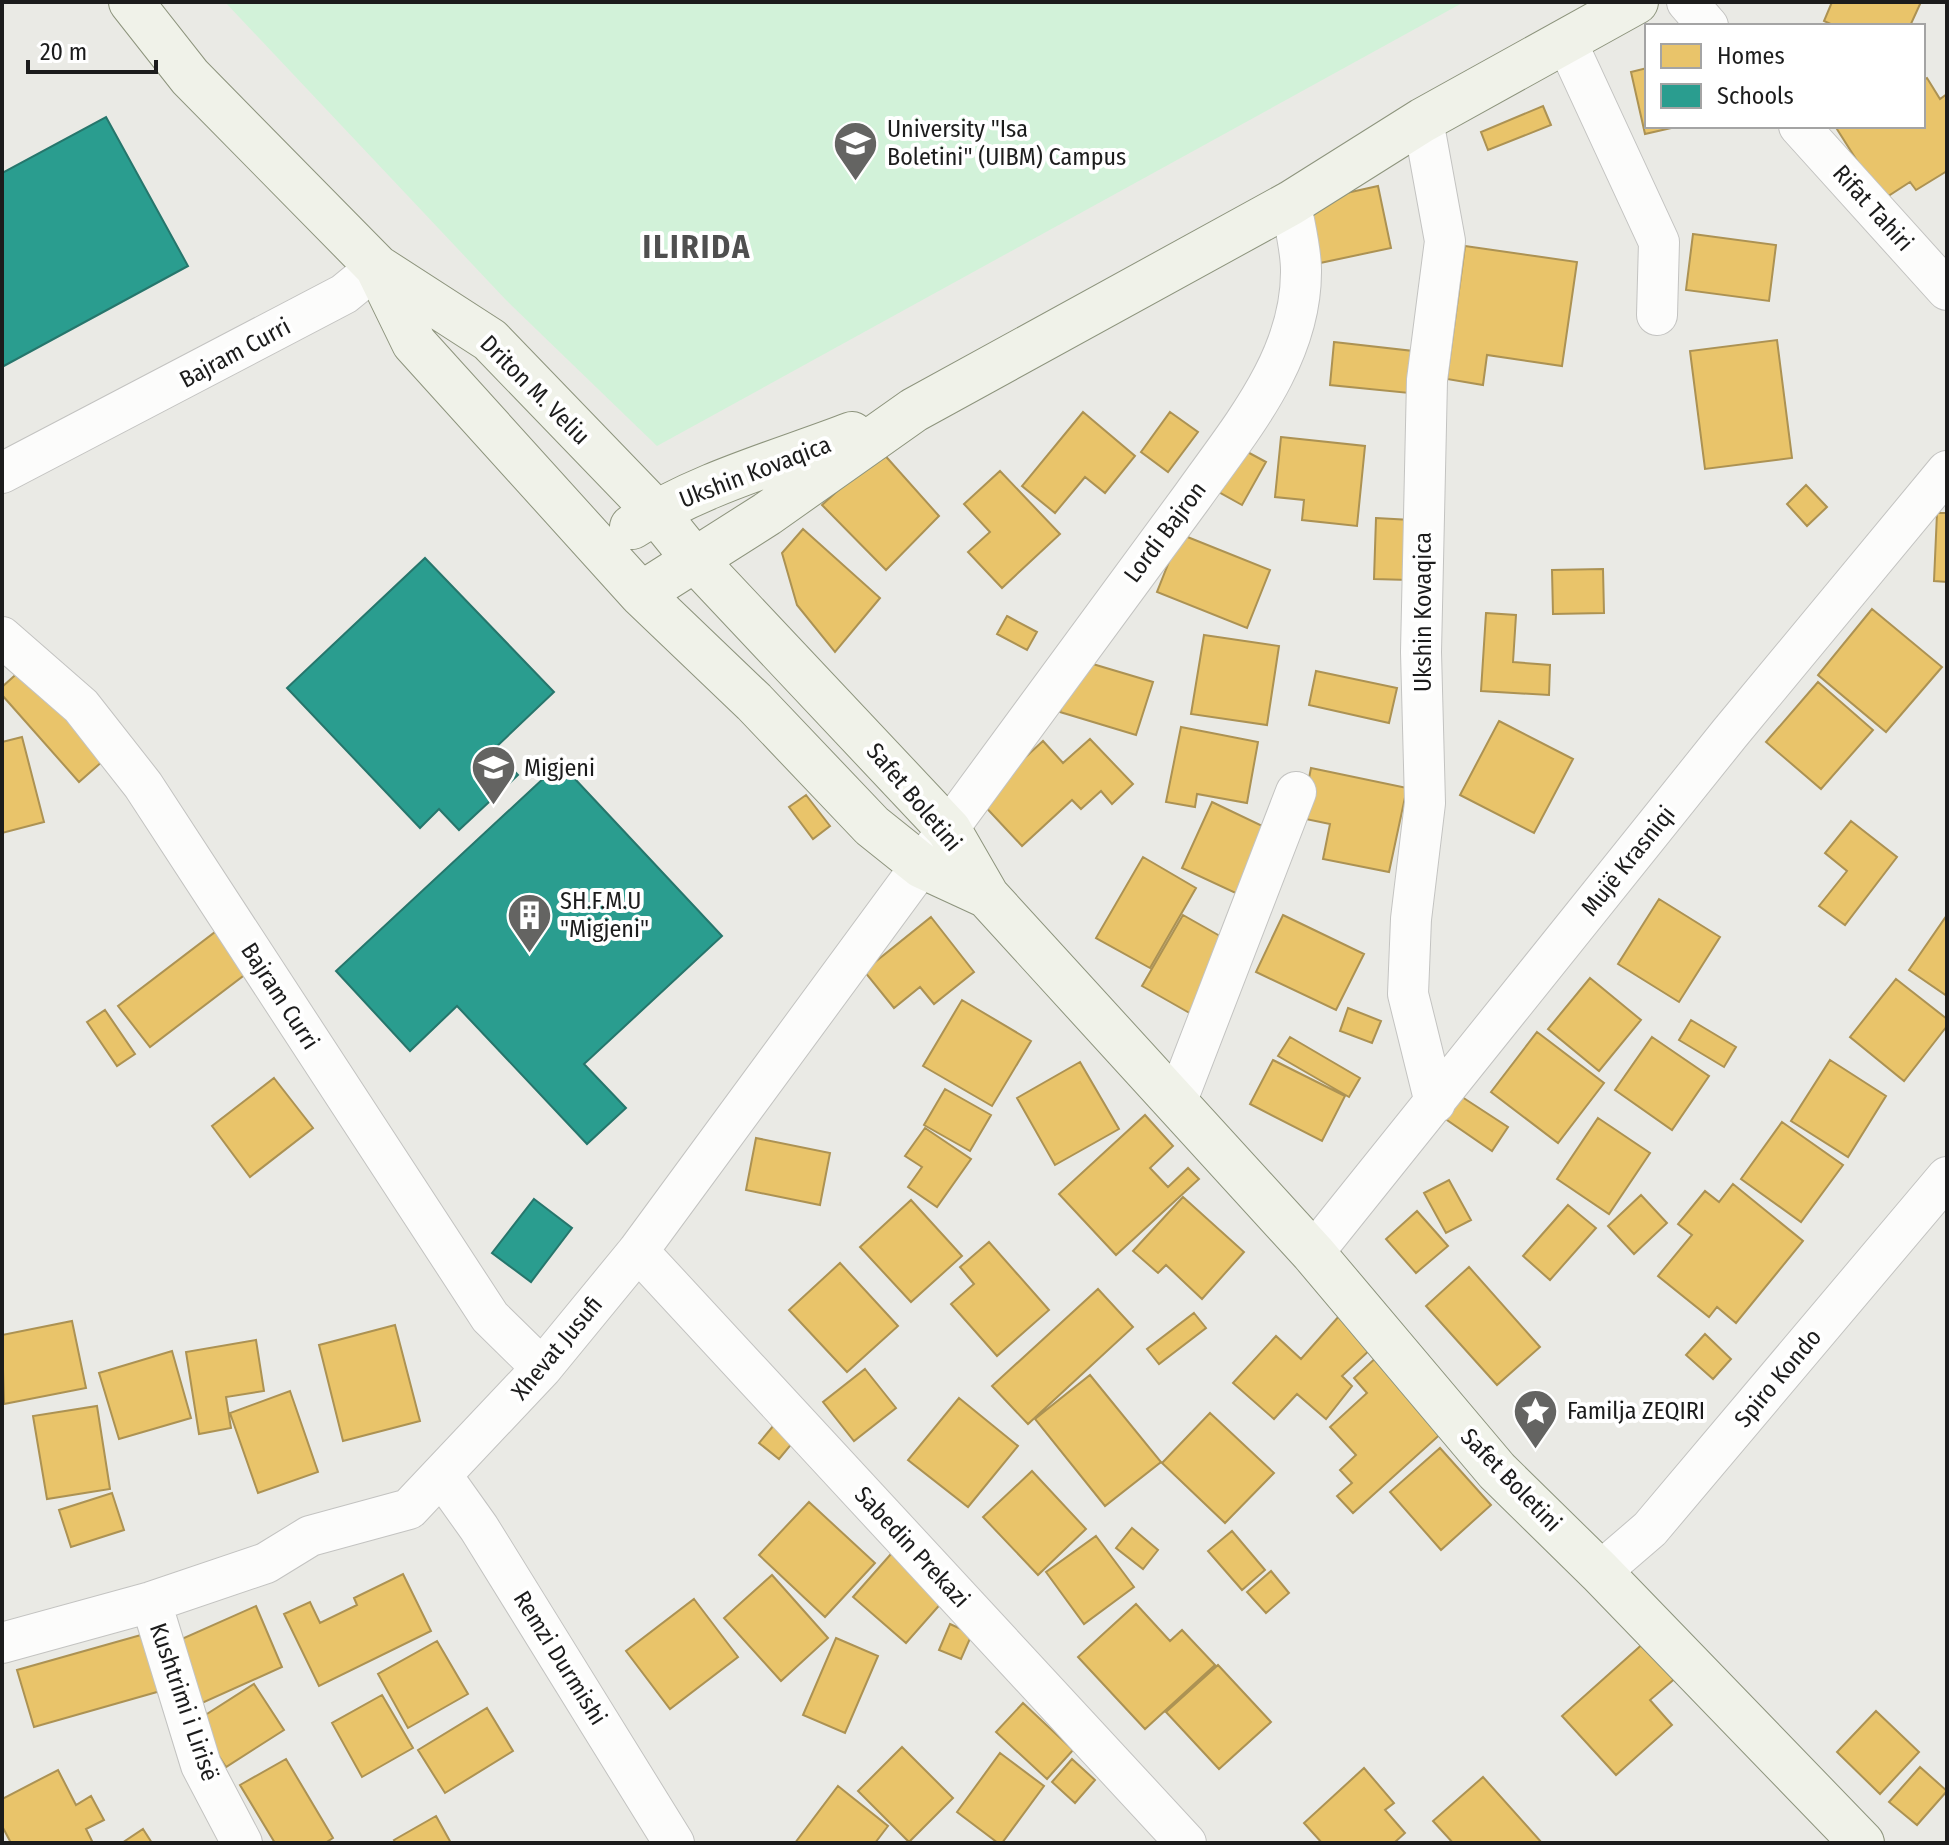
<svg xmlns="http://www.w3.org/2000/svg" width="1949" height="1845" font-family="'Fira Sans Condensed',sans-serif">
<style>
.park{fill:#d2f2d9}
.homes{fill:#e9c46a;stroke:#ac9253;stroke-width:2}
.schools{fill:#2a9d8f;stroke:#26766c;stroke-width:2}
.lines{fill:none;stroke-linecap:round;stroke-linejoin:round}
.street-casing{stroke:#c3c3c1;stroke-width:42}
.secondary-casing{stroke:#8d947d;stroke-width:46}
.street{stroke:#fcfcfb;stroke-width:40}
.secondary{stroke:#f0f2e9;stroke-width:44}
.labels{text-anchor:middle;stroke-width:8;stroke-linejoin:round;paint-order:stroke}
.poi-label{font-size:24px;fill:#1c1c1c;stroke:#fff;text-anchor:start}
.street-label{font-size:24px;fill:#1c1c1c;stroke:#fff}
.district-label{font-size:32px;font-weight:bold;letter-spacing:2px;fill:#4f4f4f;stroke:#fff}
</style>
<rect width="100%" height="100%" fill="#eaeae5"/>
<path class="park" d="M225,2H1464L657,446L506,300Z"/>
<path class="homes" d="M1832,2H1921L1910,26H1835L1824,21Z
M1647,68V126H1680L1645,134L1631,72Z
M1927,78L1940,99L1947,94V171L1916,190L1910,182L1882,200L1835,126H1923V80Z
M1543,106L1551,125L1488,150L1481,132Z
M1378,186L1391,248L1320,263L1306,202Z
M1693,234L1776,245L1769,301L1686,290Z
M1465,246L1577,262L1562,366L1487,355L1483,385L1447,379Z
M1777,340L1792,458L1705,469L1690,351Z
M1334,342L1413,351L1409,393L1330,385Z
M1083,412L1135,456L1105,493L1085,477L1055,513L1022,486Z
M1170,412L1198,432L1168,472L1141,452Z
M1281,437L1365,446L1357,526L1302,520L1304,500L1275,497Z
M1240,448L1266,462L1242,505L1217,491Z
M881,451L939,516L886,570L822,505Z
M1000,471L1060,534L1002,588L968,552L990,532L964,504Z
M1806,485L1827,507L1807,526L1787,504Z
M1937,513H1947V582L1934,581Z
M1376,518L1411,520L1409,580L1374,579Z
M803,529L880,598L835,652L797,605L782,553Z
M1180,534L1270,570L1247,628L1157,592Z
M1603,569L1604,613L1553,614L1552,570Z
M1872,609L1942,667L1886,732L1818,675Z
M1486,613L1516,615L1513,662L1550,665L1549,695L1481,691Z
M1007,616L1037,632L1027,650L997,634Z
M1204,635L1279,646L1267,725L1191,714Z
M1076,659L1153,682L1136,735L1060,712Z
M22,669L104,760L79,782L2,695V687Z
M1316,671L1397,688L1389,723L1309,705Z
M1818,682L1873,730L1821,789L1766,742Z
M1499,721L1573,759L1534,833L1460,795Z
M1181,727L1258,742L1247,803L1197,794L1195,807L1166,802Z
M22,737L44,822L2,833V742Z
M1090,739L1133,784L1112,804L1101,791L1081,809L1072,800L1022,846L979,800L1043,741L1063,763Z
M1311,768L1407,788L1389,872L1323,859L1330,824L1301,818Z
M806,795L830,826L813,839L789,807Z
M1212,802L1273,831L1242,896L1182,868Z
M1851,821L1897,857L1845,925L1819,906L1847,871L1825,853Z
M1143,857L1196,888L1150,968L1096,938Z
M1659,899L1720,937L1679,1002L1618,964Z
M1183,915L1234,944L1193,1015L1142,986Z
M1283,915L1364,954L1336,1010L1256,972Z
M1947,915V996L1909,970Z
M931,917L974,972L934,1004L920,987L894,1008L864,971Z
M219,929L251,970L150,1047L118,1006Z
M1590,978L1641,1020L1599,1071L1548,1029Z
M1896,979L1947,1019V1026L1904,1081L1850,1037Z
M962,1000L1031,1041L992,1106L923,1066Z
M1348,1008L1381,1021L1372,1043L1340,1031Z
M105,1010L135,1054L117,1066L87,1022Z
M1691,1020L1736,1047L1724,1067L1679,1040Z
M1537,1032L1604,1083L1558,1143L1491,1092Z
M1290,1037L1360,1078L1349,1097L1278,1056Z
M1652,1037L1709,1076L1672,1130L1615,1090Z
M1273,1060L1345,1096L1322,1141L1250,1104Z
M1830,1060L1886,1096L1848,1157L1791,1121Z
M1080,1062L1119,1129L1055,1165L1017,1098Z
M274,1078L313,1128L250,1177L212,1126Z
M945,1089L991,1115L970,1151L924,1125Z
M1459,1095L1508,1127L1492,1151L1444,1118Z
M1145,1115L1173,1146L1150,1168L1168,1187L1188,1168L1199,1179L1116,1255L1059,1194Z
M1598,1118L1650,1153L1609,1214L1557,1179Z
M1782,1122L1843,1165L1801,1222L1741,1179Z
M925,1128L971,1159L937,1207L908,1187L922,1167L905,1156Z
M756,1138L830,1153L820,1205L746,1190Z
M1449,1180L1471,1220L1446,1233L1424,1193Z
M1733,1184L1803,1241L1736,1323L1717,1307L1709,1317L1658,1276L1692,1235L1678,1224L1705,1191L1719,1202Z
M1641,1195L1667,1223L1634,1254L1608,1226Z
M1183,1197L1244,1252L1202,1299L1166,1265L1158,1273L1133,1251Z
M911,1200L962,1256L911,1302L860,1247Z
M1568,1205L1596,1228L1550,1280L1523,1256Z
M1417,1211L1448,1246L1416,1273L1386,1239Z
M989,1242L1049,1310L997,1356L951,1304L974,1284L960,1267Z
M840,1263L898,1326L847,1372L789,1310Z
M1469,1267L1540,1347L1497,1385L1426,1306Z
M1098,1289L1133,1327L1028,1424L992,1386Z
M1194,1313L1206,1328L1159,1364L1147,1349Z
M1340,1315L1374,1346L1342,1376L1352,1386L1326,1419L1297,1394L1274,1419L1233,1383L1276,1336L1301,1359Z
M72,1321L86,1388L4,1404L2,1335Z
M395,1325L420,1421L343,1441L319,1345Z
M1705,1334L1731,1359L1713,1379L1686,1355Z
M256,1340L264,1391L226,1397L231,1428L199,1434L186,1352Z
M172,1351L191,1418L119,1439L99,1373Z
M1380,1354L1445,1430L1353,1513L1337,1496L1352,1483L1340,1470L1356,1455L1330,1427L1367,1393L1354,1378Z
M865,1369L896,1408L854,1441L823,1402Z
M1090,1375L1161,1462L1105,1506L1035,1419Z
M290,1391L318,1472L258,1493L230,1413Z
M959,1398L1018,1446L968,1507L908,1460Z
M97,1406L110,1489L47,1499L33,1416Z
M1210,1413L1274,1473L1225,1523L1162,1463Z
M774,1425L794,1441L779,1459L759,1443Z
M1440,1448L1491,1505L1441,1550L1390,1492Z
M1032,1471L1086,1529L1038,1575L983,1517Z
M112,1493L124,1530L71,1547L59,1510Z
M809,1502L875,1563L825,1617L759,1555Z
M1132,1528L1158,1550L1143,1569L1116,1548Z
M1232,1531L1265,1570L1242,1590L1208,1551Z
M1096,1536L1134,1587L1084,1624L1046,1572Z
M898,1546L951,1592L906,1643L853,1597Z
M1271,1571L1289,1593L1266,1613L1247,1592Z
M403,1574L431,1631L319,1686L284,1614L310,1602L320,1623L357,1605L354,1598Z
M772,1575L828,1638L781,1681L724,1618Z
M694,1599L738,1657L670,1709L626,1651Z
M1136,1604L1170,1641L1182,1630L1215,1665L1145,1729L1078,1657Z
M256,1606L282,1667L202,1703L175,1642Z
M950,1624L972,1634L961,1659L939,1650Z
M148,1633L164,1690L34,1727L17,1670Z
M836,1638L878,1656L845,1733L803,1715Z
M437,1641L468,1694L408,1728L378,1674Z
M1646,1641L1678,1676L1650,1700L1672,1725L1616,1775L1562,1716Z
M1218,1665L1271,1722L1219,1769L1166,1712Z
M254,1684L284,1730L226,1767L196,1721Z
M382,1695L413,1748L362,1777L332,1723Z
M1023,1703L1073,1750L1047,1779L996,1732Z
M487,1708L513,1751L445,1793L418,1750Z
M1876,1711L1919,1752L1880,1794L1837,1752Z
M902,1747L953,1798L909,1842L858,1791Z
M1000,1753L1044,1786L1002,1843H998L957,1812Z
M286,1759L333,1838L325,1843H275L240,1785Z
M1072,1759L1095,1780L1075,1803L1052,1782Z
M1920,1767L1947,1791L1917,1825L1889,1802Z
M1364,1768L1394,1803L1385,1810L1405,1833L1394,1843H1322L1304,1823Z
M58,1770L76,1805L91,1796L104,1820L86,1829L93,1843H11L2,1826V1799Z
M1483,1777L1542,1843H1453L1433,1821Z
M838,1786L888,1826L875,1843H795Z
M436,1816L451,1843H396L394,1840Z
M143,1829L152,1843H122Z"/>
<path class="schools" d="M106,117L188,266L2,367V173Z
M425,558L554,692L494,749L518,775L459,830L439,809L420,828L287,688Z
M560,763L722,936L584,1064L626,1108L587,1144L457,1006L410,1051L336,971Z
M534,1199L572,1228L531,1282L492,1253Z"/>
<g class="lines">
<defs>
<path id="street" d="M1687,2L1708,26
M1566,41L1659,242L1657,315
M1423,120L1445,241L1427,380L1421,652L1425,803L1411,919L1408,994L1435,1103
M1799,126L1947,290
M2,473L344,294L377,267
M2,637L81,706L143,785L490,1317L542,1368
M1176,1103L1296,792
M638,1251L1186,1843
M1313,1253L1730,733L1947,471
M442,1476L479,1528L674,1843
M1600,1572L1650,1529L1947,1177
M151,1602L201,1765L242,1843
M2,1643L151,1602L266,1563L310,1536L409,1509L542,1368L638,1251L1192,497C1240,429 1302,358 1301,270C1301,248 1294,224 1291,203"/>
<path id="secondary" d="M131,2L190,77L377,267L490,340L655,511L693,558L949,830L987,896L1313,1253L1497,1471L1600,1572L1862,1843
M377,267L414,343L641,594L754,702L872,826L922,866L987,896
M632,527C698,484 779,462 852,434
M641,594L767,514L914,410L1291,203L1423,120L1636,2"/>
</defs>
<use href="#street" class="street-casing"/>
<use href="#secondary" class="secondary-casing"/>
<use href="#street" class="street"/>
<use href="#secondary" class="secondary"/>
</g>
<defs>
<symbol id="university-pin" viewBox="-11 -11 22 30"><path d="M0 17L-7.5 6A9.5 9.5 0 1 1 7.5 6Z" fill="#646462" stroke="#fff"/><path d="M0-5L7-2L0 1L-7-2ZM-4 1L0 2.5L4 1V4Q0 6-4 4Z" fill="#fff"/></symbol>
<symbol id="school-pin" viewBox="-11 -11 22 30"><path d="M0 17L-7.5 6A9.5 9.5 0 1 1 7.5 6Z" fill="#646462" stroke="#fff"/><path d="M0-5L7-2L0 1L-7-2ZM-4 1L0 2.5L4 1V4Q0 6-4 4Z" fill="#fff"/></symbol>
<symbol id="building-pin" viewBox="-11 -11 22 30"><path d="M0 17L-7.5 6A9.5 9.5 0 1 1 7.5 6Z" fill="#646462" stroke="#fff"/><path d="M-4-6H4V6H1V3H-1V6H-4ZM-2.5-4.3h1.7v1.8h-1.7ZM.8-4.3h1.7v1.8H.8ZM-2.5-1h1.7V.8h-1.7ZM.8-1h1.7V.8H.8Z" fill="#fff"/></symbol>
<symbol id="sight-pin" viewBox="-11 -11 22 30"><path d="M0 17L-7.5 6A9.5 9.5 0 1 1 7.5 6Z" fill="#646462" stroke="#fff"/><path d="M0-6L1.8-2.2L6-1.7L2.9 1.2L3.7 5.4L0 3.3L-3.7 5.4L-2.9 1.2L-6-1.7L-1.8-2.2Z" fill="#fff"/></symbol>
</defs>
<g fill-rule="evenodd">
<use href="#university-pin" x="830" y="118" width="51" height="69"/>
<use href="#school-pin" x="468" y="742" width="51" height="69"/>
<use href="#building-pin" x="504" y="890" width="51" height="69"/>
<use href="#sight-pin" x="1510" y="1386" width="51" height="69"/>
</g>
<g class="labels">
<g class="poi-label">
<text x="887" y="137">University "Isa<tspan x="887" dy="28">Boletini" (UIBM) Campus</tspan></text>
<text x="524" y="776">Migjeni</text>
<text x="560" y="909">SH.F.M.U<tspan x="560" dy="28">"Migjeni"</tspan></text>
<text x="1567" y="1419">Familja ZEQIRI</text>
</g>
<g class="street-label">
<text transform="translate(1873 208) rotate(48)" y="8">Rifat Tahiri</text>
<text transform="translate(235 353) rotate(-28)" y="8">Bajram Curri</text>
<text transform="translate(535 390) rotate(45)" y="8">Driton M. Veliu</text>
<text transform="translate(755 472) rotate(-21)" y="8">Ukshin Kovaqica</text>
<text transform="translate(1165 532) rotate(-53)" y="8">Lordi Bajron</text>
<text transform="translate(1423 612) rotate(-90)" y="8">Ukshin Kovaqica</text>
<text transform="translate(914 797) rotate(50)" y="8">Safet Boletini</text>
<text transform="translate(1628 861) rotate(-51)" y="8">Mujë Krasniqi</text>
<text transform="translate(280 996) rotate(57)" y="8">Bajram Curri</text>
<text transform="translate(557 1348) rotate(-50)" y="8">Xhevat Jusufi</text>
<text transform="translate(1778 1378) rotate(-50)" y="8">Spiro Kondo</text>
<text transform="translate(1511 1480) rotate(46)" y="8">Safet Boletini</text>
<text transform="translate(912 1547) rotate(47)" y="8">Sabedin Prekazi</text>
<text transform="translate(560 1658) rotate(58)" y="8">Remzi Durmishi</text>
<text transform="translate(184 1702) rotate(71)" y="8">Kushtrimi i Lirisë</text>
</g>
<g class="district-label">
<text x="697" y="258">ILIRIDA</text>
</g>
</g>
<rect width="1949" height="1845" fill="none" stroke="#1c1c1c" stroke-width="8"/>
<rect x="1645" y="24" width="280" height="104" fill="#ffffff" stroke="#a4a4a4" stroke-width="2"/>
<rect x="1661" y="44" width="40" height="24" fill="#e9c46a" stroke="#a4a4a4" stroke-width="2"/>
<text x="1717" y="64" font-size="24" fill="#1c1c1c">Homes</text>
<rect x="1661" y="84" width="40" height="24" fill="#2a9d8f" stroke="#a4a4a4" stroke-width="2"/>
<text x="1717" y="104" font-size="24" fill="#1c1c1c">Schools</text>
<path d="M28 60v12h128v-12" fill="none" stroke="#1c1c1c" stroke-width="4"/>
<text x="40" y="60" font-size="24" fill="#1c1c1c" stroke="#ffffff" stroke-width="6" paint-order="stroke">20 m</text>
</svg>
